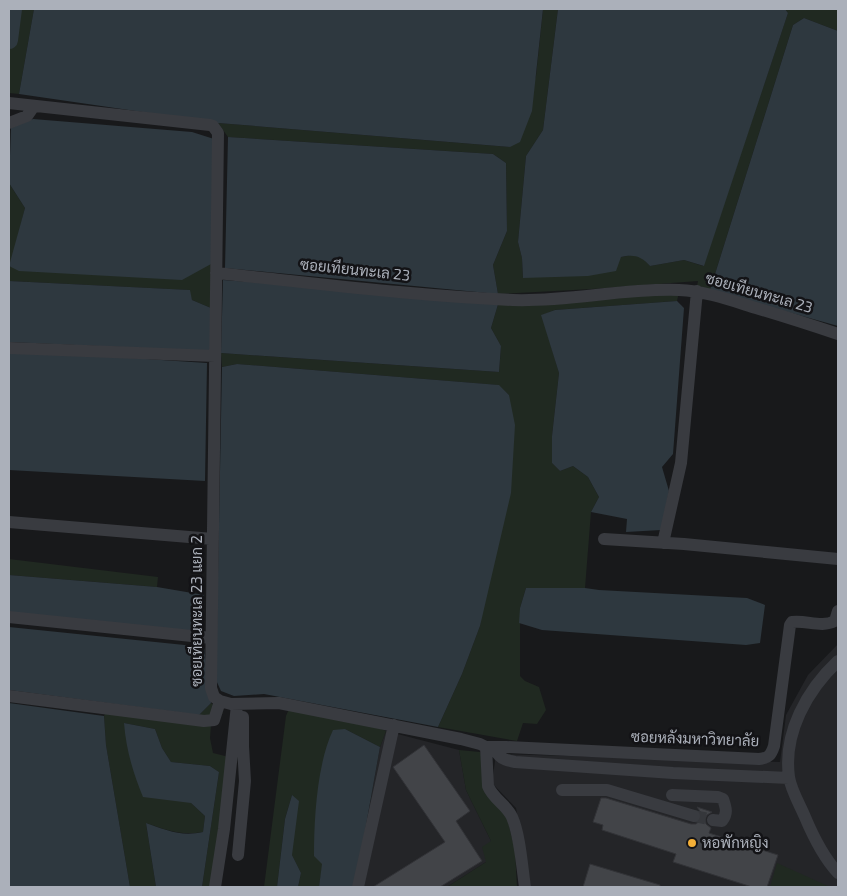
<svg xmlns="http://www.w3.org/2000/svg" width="847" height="896" font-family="'Exo 2',Sarabun,sans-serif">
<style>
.built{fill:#242528}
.green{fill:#202921}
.water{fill:#2e383f}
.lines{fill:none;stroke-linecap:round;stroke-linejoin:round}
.river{stroke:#2e383f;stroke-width:18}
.building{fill:#424448;stroke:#323337}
.minor-tunnel{stroke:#35373b;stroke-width:12;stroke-dasharray:12 6;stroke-linecap:butt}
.minor{stroke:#393b40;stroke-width:12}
.poi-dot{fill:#f3af38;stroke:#131316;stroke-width:2}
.labels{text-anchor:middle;stroke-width:5;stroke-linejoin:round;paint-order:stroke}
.street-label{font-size:15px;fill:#abb0ba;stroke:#131316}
.poi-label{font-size:15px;fill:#abb0ba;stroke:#131316;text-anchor:start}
</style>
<rect width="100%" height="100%" fill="#18191b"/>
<path class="built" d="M838,644V887H531L516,808L492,783L496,754L780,762L786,715L808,675Z
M386,731L459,750L466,790L491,841L486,862L447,887H353L361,853L380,747Z"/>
<path class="green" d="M9,9H34L19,94L9,93Z
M543,9H558L543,130L526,156L518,242L522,258L523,278L631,255L642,257L650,266L684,260L703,266L788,13L785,9H838V31L804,18L793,25L710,290L697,286L698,281L592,289L498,294L493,265L507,231L506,163L493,154L228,137L218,123L510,147L536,76Z
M9,183L25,208L10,267L211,264V308L192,300L189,290L9,281Z
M679,292L677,301L555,310L542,315L559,373L552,436V463L560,471L573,466L588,477L599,497L591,512L585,588H526L520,608V676L525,681L539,687L546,710L537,724L523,723L517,741L438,727L462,674L480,626L509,395L498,385L237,364L222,367L221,353L499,372L501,346L491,328L499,301Z
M9,559L158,577L157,587L9,575Z
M109,703L199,715L211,703L223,713L211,725L210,738L213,753L229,757L215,887H202L219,772L210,766L171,762L162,748L155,729L124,723L191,803L205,816L203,832C181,836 167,830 146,823L156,887H130L106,745L104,716Z
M289,709L371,725L386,731L380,747L345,729L319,887H298L301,873L292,855V795L285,819L277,887H264L286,716Z
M459,750L480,752L507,817L515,850L517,887H447L486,862L482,847L491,841L466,790Z
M777,863L830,887H770Z"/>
<path class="water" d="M34,9H543L532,111L520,142L510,147L218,123L19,94Z
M558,9H785L788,13L704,266L684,260L650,266C641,256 634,254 621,257L616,271L588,276L523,278L522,258L518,242L526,156L543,130Z
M804,18L838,31V326L710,290L793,25Z
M33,119L192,132L214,139L211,264L182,280L19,271L9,266L25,208L9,183L11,128Z
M228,137L493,154L506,163L507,231L493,265L498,294L225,268Z
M223,280L499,301L491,328L501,346L499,372L221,353Z
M9,281L190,290L192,300L211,308V351L9,342Z
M677,301L684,308L673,454L662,467L669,491L661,530L626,532L627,519L591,512L599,497L588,477L573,466L560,471L552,463V436L559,373L541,315L555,310Z
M9,350L207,363L205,481L9,470Z
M237,364L499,385L509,395L515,425L511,493L480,626L462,674L438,727L264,694L234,696L221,691L216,680L222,367Z
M9,575L157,587L204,595L202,632L9,617Z
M526,588H585L599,590L747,598L765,605L760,643L746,645L542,630L519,623L520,608Z
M9,627L204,647L211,703L199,715L9,690Z
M9,703L104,716L106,745L130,887H9Z
M124,723L155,729L162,748L171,762L210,766L219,772L202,887H156L146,823C166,830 181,837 203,832L205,816L191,803L143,797C133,773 126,749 124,723Z
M345,729L380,747L361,853L353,887H319L322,864L314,856C314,818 317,764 333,730Z
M292,795L299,801L292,855L301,873L298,887H277L285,819Z"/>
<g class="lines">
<path class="river" d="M9,40L13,9"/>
</g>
<path class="building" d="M424,745L470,811L456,821L482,861L440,887H373L445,842L393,767Z
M601,798H606L691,824H696L702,819V814L697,807L712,812L707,815L705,819L706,824L711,828L709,833L778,855L767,887H752L673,862L676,854L602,830L603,825L593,822Z
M590,864L660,885V887H583Z"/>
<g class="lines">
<path class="minor-tunnel" d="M694,816L713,820"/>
<path class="minor" d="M9,103L210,125L213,126L218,133L211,688L214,697L220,701L231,704L279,703L461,739L480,744L486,747
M9,123L27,116L34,106
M216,273C315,283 414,296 513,300C569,302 623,288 679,290C705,291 730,300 756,308C783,316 811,325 838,334
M9,348L215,356
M9,522L213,539
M604,539L684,544L838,559
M663,543L681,463L697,291
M9,617L211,638
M838,661C807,690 783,733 789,777C791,790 800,805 805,817C813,836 824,858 838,873
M9,696L204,721L214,720L220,701
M486,747H506L759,759C769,758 771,755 774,746L790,625L792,622C807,620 821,628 835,621L838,611
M486,747L488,786C493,799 507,805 512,817C520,835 522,867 525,887
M495,747C497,758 505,760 515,762L673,773L789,778
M562,790H607L694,816
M672,795L718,797L723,799C726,808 728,813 722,821L713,820
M238,855L245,781L243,746V717
M215,887L224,829L237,705
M358,887L394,725"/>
</g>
<circle class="poi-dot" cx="692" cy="843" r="5"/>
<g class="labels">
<g class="street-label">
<text transform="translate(355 270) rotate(6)" y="5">ซอยเทียนทะเล 23</text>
<text transform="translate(759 293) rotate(16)" y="5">ซอยเทียนทะเล 23</text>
<text transform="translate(197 611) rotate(-90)" y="5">ซอยเทียนทะเล 23 แยก 2</text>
<text transform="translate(695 739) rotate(2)" y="5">ซอยหลังมหาวิทยาลัย</text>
</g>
<g class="poi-label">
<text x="702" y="848">หอพักหญิง</text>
</g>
</g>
<rect width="847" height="896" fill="none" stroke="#abb0ba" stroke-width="20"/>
</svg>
